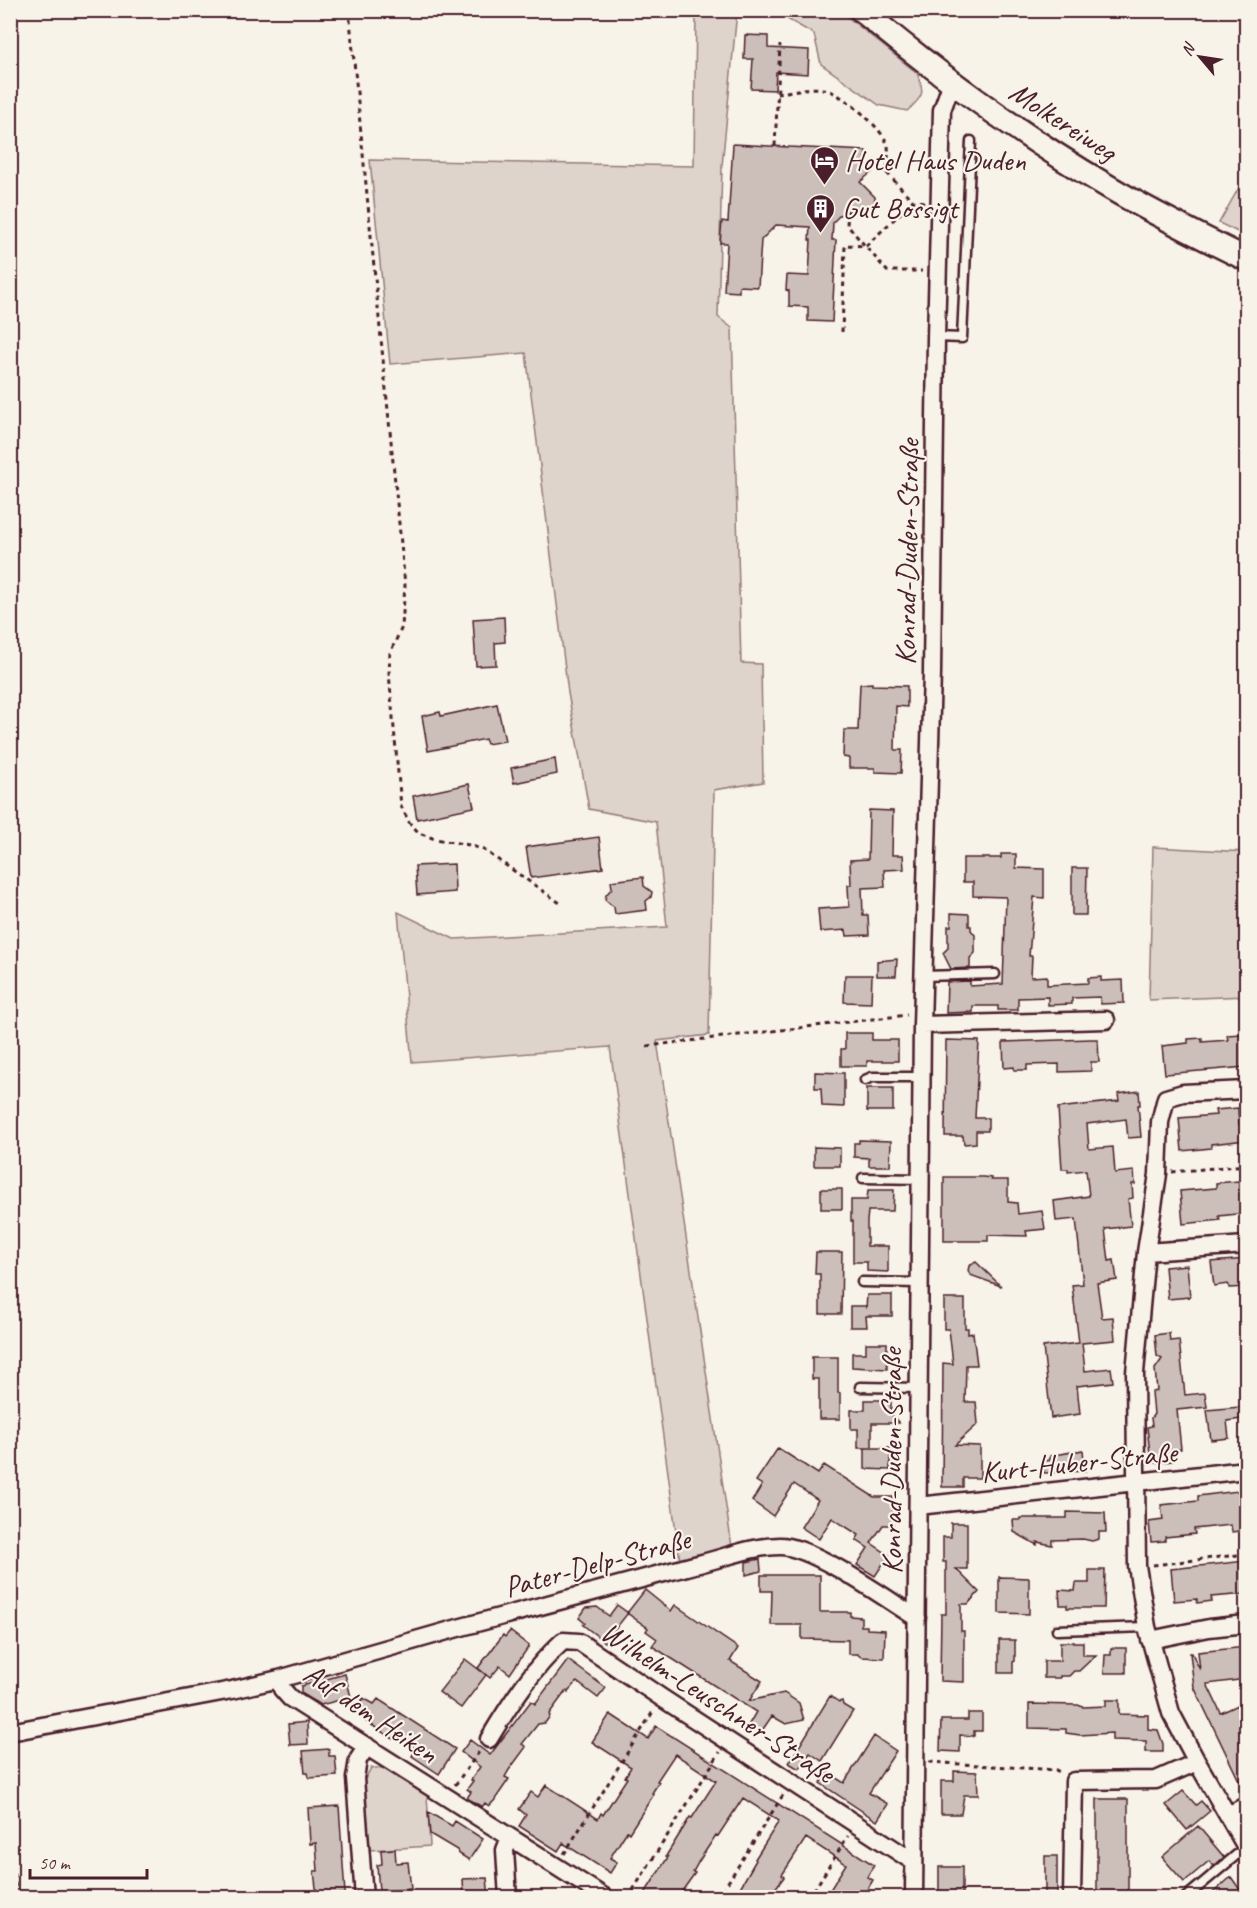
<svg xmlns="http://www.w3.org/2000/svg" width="1257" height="1908" font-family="Caveat,sans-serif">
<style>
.green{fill:#ded4cc;stroke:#947a7c;stroke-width:1.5}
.building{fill:#ccbfb9;stroke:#4a1f2b;stroke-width:1.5}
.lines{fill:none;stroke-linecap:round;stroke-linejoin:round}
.lane-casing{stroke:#4a1f2b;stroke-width:13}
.street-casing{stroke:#4a1f2b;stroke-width:21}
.secondary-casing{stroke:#4a1f2b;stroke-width:27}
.path{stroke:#4a1f2b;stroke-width:3;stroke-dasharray:4.5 4.5;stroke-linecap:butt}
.lane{stroke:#f7f3e8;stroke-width:8}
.street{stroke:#f7f3e8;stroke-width:16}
.secondary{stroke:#f7f3e8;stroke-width:22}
.labels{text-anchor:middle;stroke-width:4.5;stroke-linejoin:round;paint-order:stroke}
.street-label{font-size:30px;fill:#4a1f2b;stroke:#f7f3e8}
.poi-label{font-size:30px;fill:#4a1f2b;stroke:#f7f3e8;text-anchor:start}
</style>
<rect width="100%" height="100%" fill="#f7f3e8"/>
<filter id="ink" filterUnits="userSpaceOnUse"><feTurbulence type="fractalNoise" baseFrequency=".0167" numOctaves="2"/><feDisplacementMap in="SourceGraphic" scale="12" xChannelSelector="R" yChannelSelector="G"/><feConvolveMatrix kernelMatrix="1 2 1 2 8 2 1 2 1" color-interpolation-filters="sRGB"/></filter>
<g filter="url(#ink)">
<path class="green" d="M696,11H737L722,166L718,317L732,328L741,663L761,664L763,782L714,790L709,1035L657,1041L732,1547L680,1561L610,1047L412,1062L398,912L454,939L667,927L656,822L589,809L568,693L526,353L390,364L370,160L694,166Z
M761,11H840L917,73C925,93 924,96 907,111L879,105L821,64L814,34L773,11Z
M1246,175V236L1219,223Z
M1153,847L1246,852V996L1149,1000Z
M371,1768H385L427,1795L430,1846L370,1850L364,1781Z"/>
<path class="building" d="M745,35L768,36V48L809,50L808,74L776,72L775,90L751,89L753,59H744Z
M733,144L866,151L865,161L873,171L860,182L875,197L874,205L866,212L844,211L833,222L832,240H836L832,322L808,321V307L789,306V291L786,290L787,275L809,276L811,240H809L810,227L776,225L761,240L758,287L739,286V292L724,291L727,243H720L722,221L728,222Z
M504,617L505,642L495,643L496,665L476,666L473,619Z
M872,683V685L907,686V707L896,706L895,750H902L901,773L875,772V768H849V758L843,757L844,730H858L860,684Z
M497,704L505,741L487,744L485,739L428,751L422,716L440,712L441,716Z
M555,759L557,774L514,783L511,768Z
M469,784L474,807L417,819L413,796Z
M869,810L893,811L892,855H903L904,869L884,870L885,887L862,888L863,915H868L869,935L847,936L846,930L820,932L818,909L849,907L848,885H851L850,860L868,859Z
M599,837L603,868L531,878L526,847Z
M1001,854H1016V868L1044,869V898L1034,897L1029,956H1032L1031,977L1047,976V985L1088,983V978L1101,977V981L1123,980L1124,1003L1101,1004L1100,997L1072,998V1004L1048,1005V997L1018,998V1010H998V1006H973V1012L946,1013L947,982L970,981V986L1003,984L1006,897L973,896V882H963V858H1001Z
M454,864L455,892L417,895L415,866Z
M1072,868H1087L1086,915H1072Z
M643,877L644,886L652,892L651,897L646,901L647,910L615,914L614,907L605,900L606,895L612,888L611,881Z
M951,913L969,914V926H971V930L975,935V953L970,958V968L951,969L943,953L948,948V926H951Z
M897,959L896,976H877V961Z
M845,975H872L871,1003L844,1002Z
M845,1033H872V1040H898V1061H867V1066H841V1049H845Z
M1242,1034L1243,1044L1246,1043V1067L1165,1074L1162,1046L1188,1043V1039L1202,1038V1042L1228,1040L1227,1035Z
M1091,1039H1098L1099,1062H1091V1071L1059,1072V1064L1027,1065V1070H1014V1067L1004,1068L1003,1042Z
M946,1040L979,1041L975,1118H988V1131H976V1143L964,1144L963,1136H945Z
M815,1072L844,1073V1107L822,1106L821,1088H815Z
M867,1088H893V1111H867Z
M1139,1091L1140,1105H1138L1141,1137L1128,1138L1126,1119L1087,1124L1089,1149L1113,1147L1115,1173L1134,1171L1135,1184H1132L1133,1198L1128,1199L1131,1226L1105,1229L1109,1261L1114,1260L1117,1280L1097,1283L1102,1318L1113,1317L1115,1340L1082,1343L1085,1371L1111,1368L1113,1382L1077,1386L1080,1414L1051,1418L1043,1347L1079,1343L1072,1285L1083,1284L1076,1219L1056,1221L1054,1201L1089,1196L1086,1170L1068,1172V1169H1062L1058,1108L1119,1101L1118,1094Z
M1238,1108L1239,1124H1246V1140L1211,1144V1148L1182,1151L1179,1118L1216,1115L1215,1110Z
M859,1140L891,1141L890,1166H869V1158L854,1157V1143H859Z
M814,1147L840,1148V1166H814Z
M944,1177H983L991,1178V1180H1008V1202L1017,1203L1018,1214L1042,1211L1045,1229L1026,1231L1027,1236L988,1235V1241H944Z
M1239,1181L1240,1198L1246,1197V1213L1219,1216L1220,1220L1183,1224L1180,1191L1216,1188V1183Z
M821,1189H842V1209H821Z
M868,1190H894L893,1211H868L867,1221V1246H888V1272L867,1271V1262H853V1221H851V1200H867Z
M816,1252H842L841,1314H820V1274H815Z
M1246,1259V1287L1229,1288L1228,1284L1214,1286L1211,1262Z
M976,1262L1001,1286L970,1275L968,1271L969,1266Z
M1187,1265L1190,1297L1168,1299L1165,1267Z
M867,1295H892V1316H866L867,1327H850V1306H866V1309Z
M944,1299H965V1328H968V1334L973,1333L977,1365H966L965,1402H976L978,1424L955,1445L980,1446V1478H963V1487H942L943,1363L953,1364L949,1329H944Z
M1169,1333L1170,1341L1179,1340L1185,1395L1205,1393L1207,1407L1177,1410L1181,1449L1170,1451L1172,1461L1151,1463L1147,1427L1152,1426L1151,1418L1154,1414L1152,1392L1157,1391L1155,1369L1162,1359L1157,1356L1155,1335Z
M866,1343H887V1369L852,1367V1353H866Z
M812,1357H838V1393H840V1419H819V1379H812Z
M865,1400H891V1414L899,1423H872V1448H865H890V1470L865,1469V1448H858V1429H851V1410H865Z
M1240,1407L1241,1419L1227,1421L1229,1438L1211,1440L1207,1410Z
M778,1448L818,1474L824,1465L874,1497H893V1525H883L871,1543L889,1555L875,1576L857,1565L868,1548L856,1540L859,1535L832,1518L819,1539L801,1527L818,1500L794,1484L773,1516L752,1501L762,1485L756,1481Z
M1083,1450L1085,1471L1044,1473L1043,1461L1050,1460V1456Z
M1246,1490V1530L1232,1532L1231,1525L1194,1529L1195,1534L1165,1537V1541L1151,1542L1149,1522L1163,1520L1161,1505L1198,1501V1496Z
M1067,1512L1105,1513L1106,1532H1099V1539L1092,1541L1083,1539L1052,1540V1545L1037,1542V1545L1014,1532L1013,1520H1020V1518H1067Z
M951,1523H967V1569H956L979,1592L968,1604H961V1631H964V1682L940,1681L941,1614H946V1562H943V1537H951Z
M760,1559L761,1571L746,1575V1562Z
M1246,1561V1594L1211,1597L1212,1601L1205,1602L1197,1603V1599L1174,1601L1171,1569Z
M1089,1570H1105L1104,1608H1067V1605H1060L1059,1590L1075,1591L1076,1583H1089Z
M761,1575H820V1612H850V1616L861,1617V1626H867V1629L885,1630L884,1658L861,1657L857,1654H848V1640L802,1639V1625H771L772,1591H761Z
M999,1577L1029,1578V1614L999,1613Z
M645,1590L671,1611L675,1605L738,1648L730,1661L762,1681L749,1701L784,1693L799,1703L804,1720L786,1724L772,1716L761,1732L749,1724L756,1712L652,1646L657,1639L646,1631L648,1628L627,1613Z
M617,1605L628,1613L605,1642L583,1625L585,1623L579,1618L586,1608L597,1607L609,1616Z
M510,1631L529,1646L510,1674L500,1666L490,1678L478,1668L503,1635L505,1637Z
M999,1640H1015V1661L1013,1662V1673H999Z
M1060,1642H1083V1655H1096L1079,1671H1074L1069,1676H1060V1678H1044V1661H1060Z
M1246,1647V1679L1207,1684L1221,1713L1238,1705L1246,1723V1795L1194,1687L1190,1653H1192L1200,1670L1198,1652Z
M1111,1648H1126V1673H1104L1105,1655H1111Z
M465,1659L486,1675L461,1708L439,1692Z
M568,1660L606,1688L598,1698L577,1682L568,1692L566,1691L549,1714L550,1716L545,1723L538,1724L522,1744L526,1747L509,1770L505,1777L509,1779L494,1801L489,1806L485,1803L482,1807L467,1798L471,1792L467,1789L473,1781L471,1780L480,1767L461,1752L470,1740L490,1755L531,1701L535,1704Z
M345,1674L351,1697L321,1705L301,1693V1686Z
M830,1696L839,1702L842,1701L843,1705L853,1711L822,1761L810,1753L799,1769L789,1763Z
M363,1698L374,1704L378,1699L455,1749L439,1774L412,1756L417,1748L396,1735L393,1739L364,1720L367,1716L356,1709Z
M1106,1700H1119V1714L1148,1715V1729L1158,1730L1163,1744V1752H1146V1741L1112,1740V1733L1080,1735L1066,1733V1729L1029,1728V1704L1078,1705L1083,1707L1106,1706Z
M968,1713H982V1731H974V1736L960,1735V1752L940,1751L941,1720H968Z
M610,1714L648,1739L656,1726L874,1865L867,1877L873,1880L862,1898H825L846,1864L806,1838L782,1875L784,1877L768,1898H734L756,1860L755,1859L779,1821L743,1798L718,1836L716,1835L699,1861L693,1872L695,1873L677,1898H642L668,1857L666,1856L684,1827L690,1817L692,1818L716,1781L675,1754L657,1781L659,1782L652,1793L654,1794L629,1833L627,1831L610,1858L617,1862L610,1873L563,1843L558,1851L519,1826L526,1815L519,1809L531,1792L538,1797L546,1785L598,1819L601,1813L603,1815L627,1778L625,1777L631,1767L592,1742Z
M307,1722L308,1744L290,1745L288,1724Z
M874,1736L896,1751L869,1793L888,1804L877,1821L820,1783L827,1772L844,1783Z
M329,1749V1756H335L337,1776L309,1778L308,1773H305L303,1751Z
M954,1771L977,1772L978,1795H964L961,1814H941V1781H954Z
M1183,1791L1196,1805L1201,1801L1210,1811L1187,1830L1166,1805Z
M1097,1799H1128V1896L1097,1897Z
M339,1806L345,1894L317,1896L314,1871H318L316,1843L310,1844L308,1808Z
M428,1812L452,1826L455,1821L483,1839L469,1860L458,1853L457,1850L430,1834Z
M1198,1826L1224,1857L1214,1866L1209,1861L1184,1882L1162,1857Z
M395,1849L396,1863L408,1862L411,1889L379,1891L377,1865L382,1864L381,1850Z
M1045,1856H1057V1898H1045Z
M939,1867H962V1898H939Z
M1231,1877L1246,1898H1207Z
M487,1878L489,1898H464L463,1879Z"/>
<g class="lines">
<defs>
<path id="lane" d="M936,337L962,338L971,141
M923,976L995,974
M865,1080L872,1077H922
M863,1178L921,1179
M862,1282L920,1283
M860,1387L919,1388
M1057,1630L1147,1627
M1185,1898L1246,1847"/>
<path id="street" d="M922,1025L1106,1020
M1246,1090L1183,1093L1166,1098L1160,1122L1158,1174L1146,1252L1246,1245
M1146,1252L1135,1373L1137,1566L1147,1627L1171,1713L1197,1762L1246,1847
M918,1506L1246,1470
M1150,1640L1209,1628L1246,1624
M279,1679L282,1689L290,1698L606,1898
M10,1732L232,1690L279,1679L458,1628L694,1565C722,1559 751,1546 780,1546C813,1546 886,1599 917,1618
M489,1739C510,1704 533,1668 563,1641L579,1642L662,1698L914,1862
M1228,1815L1246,1806
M364,1898L355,1778L358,1760L367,1746
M508,1898L505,1850L510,1837
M914,1898L922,1025L932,673L936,337L942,110L952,82
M1072,1898L1074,1781L1156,1780L1197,1762"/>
<path id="secondary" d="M861,10C939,75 1022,136 1109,187C1154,214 1200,236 1246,259"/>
</defs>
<use href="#lane" class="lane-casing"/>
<use href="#street" class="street-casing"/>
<use href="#secondary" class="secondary-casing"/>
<path class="path" d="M349,10L405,585L402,627L390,653L389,673L401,806L409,822L419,833L435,839L469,845L484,850L560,903
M777,93C792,92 809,86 823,89C840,91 884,129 888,146C889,154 887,165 887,173L913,201L926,202
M775,146L780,45
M848,211L847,225L887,271H922
M842,332L845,245L866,246L913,201
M647,1046L907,1015
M1172,1172L1246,1165
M1153,1565L1246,1554
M929,1762L1056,1770L1062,1774
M455,1785L479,1752
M10,1847L17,1898
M564,1854L654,1710
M628,1898L720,1752
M718,1898L783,1795
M809,1898L848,1836"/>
<use href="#lane" class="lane"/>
<use href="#street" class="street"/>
<use href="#secondary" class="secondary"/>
</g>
</g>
<defs>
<symbol id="hotel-pin" viewBox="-11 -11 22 30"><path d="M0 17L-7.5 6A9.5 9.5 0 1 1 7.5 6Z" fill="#4a1f2b" stroke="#f7f3e8"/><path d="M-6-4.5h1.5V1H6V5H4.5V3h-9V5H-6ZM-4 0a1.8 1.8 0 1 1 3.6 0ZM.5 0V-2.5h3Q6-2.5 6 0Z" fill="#fff"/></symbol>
<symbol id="building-pin" viewBox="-11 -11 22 30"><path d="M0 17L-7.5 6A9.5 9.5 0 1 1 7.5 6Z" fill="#4a1f2b" stroke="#f7f3e8"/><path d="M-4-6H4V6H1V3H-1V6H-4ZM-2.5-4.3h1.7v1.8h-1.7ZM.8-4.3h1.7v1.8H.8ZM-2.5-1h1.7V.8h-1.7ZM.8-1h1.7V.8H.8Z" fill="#fff"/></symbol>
</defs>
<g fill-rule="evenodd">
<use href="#hotel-pin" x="808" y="144" width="33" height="45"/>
<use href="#building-pin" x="804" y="192" width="33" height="45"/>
</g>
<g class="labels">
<g class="street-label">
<text transform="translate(1063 121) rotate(33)" y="10">Molkereiweg</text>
<text transform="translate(907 552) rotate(-89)" y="10">Konrad-Duden-Straße</text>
<text transform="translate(891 1461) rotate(-90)" y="10">Konrad-Duden-Straße</text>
<text transform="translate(1079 1462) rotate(-6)" y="10">Kurt-Huber-Straße</text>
<text transform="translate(597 1563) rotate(-15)" y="10">Pater-Delp-Straße</text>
<text transform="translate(718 1702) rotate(33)" y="10">Wilhelm-Leuschner-Straße</text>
<text transform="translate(371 1713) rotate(34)" y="10">Auf dem Heiken</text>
</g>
<g class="poi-label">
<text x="845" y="170">Hotel Haus Duden</text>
<text x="842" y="218">Gut Bossigt</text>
</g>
</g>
<rect width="1257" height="1908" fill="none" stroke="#f7f3e8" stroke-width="36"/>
<rect x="18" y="18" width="1221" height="1872" fill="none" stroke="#4a1f2b" stroke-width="2" filter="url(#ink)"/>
<g transform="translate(1200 57) rotate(299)" stroke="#f7f3e8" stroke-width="4.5" paint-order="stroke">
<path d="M0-4.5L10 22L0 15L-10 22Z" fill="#4a1f2b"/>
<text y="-9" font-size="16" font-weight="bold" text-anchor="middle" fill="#4a1f2b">N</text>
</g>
<path d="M30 1869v9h117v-9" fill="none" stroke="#4a1f2b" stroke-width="3"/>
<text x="39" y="1869" font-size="18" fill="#4a1f2b" stroke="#f7f3e8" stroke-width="4.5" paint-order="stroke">50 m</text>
</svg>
